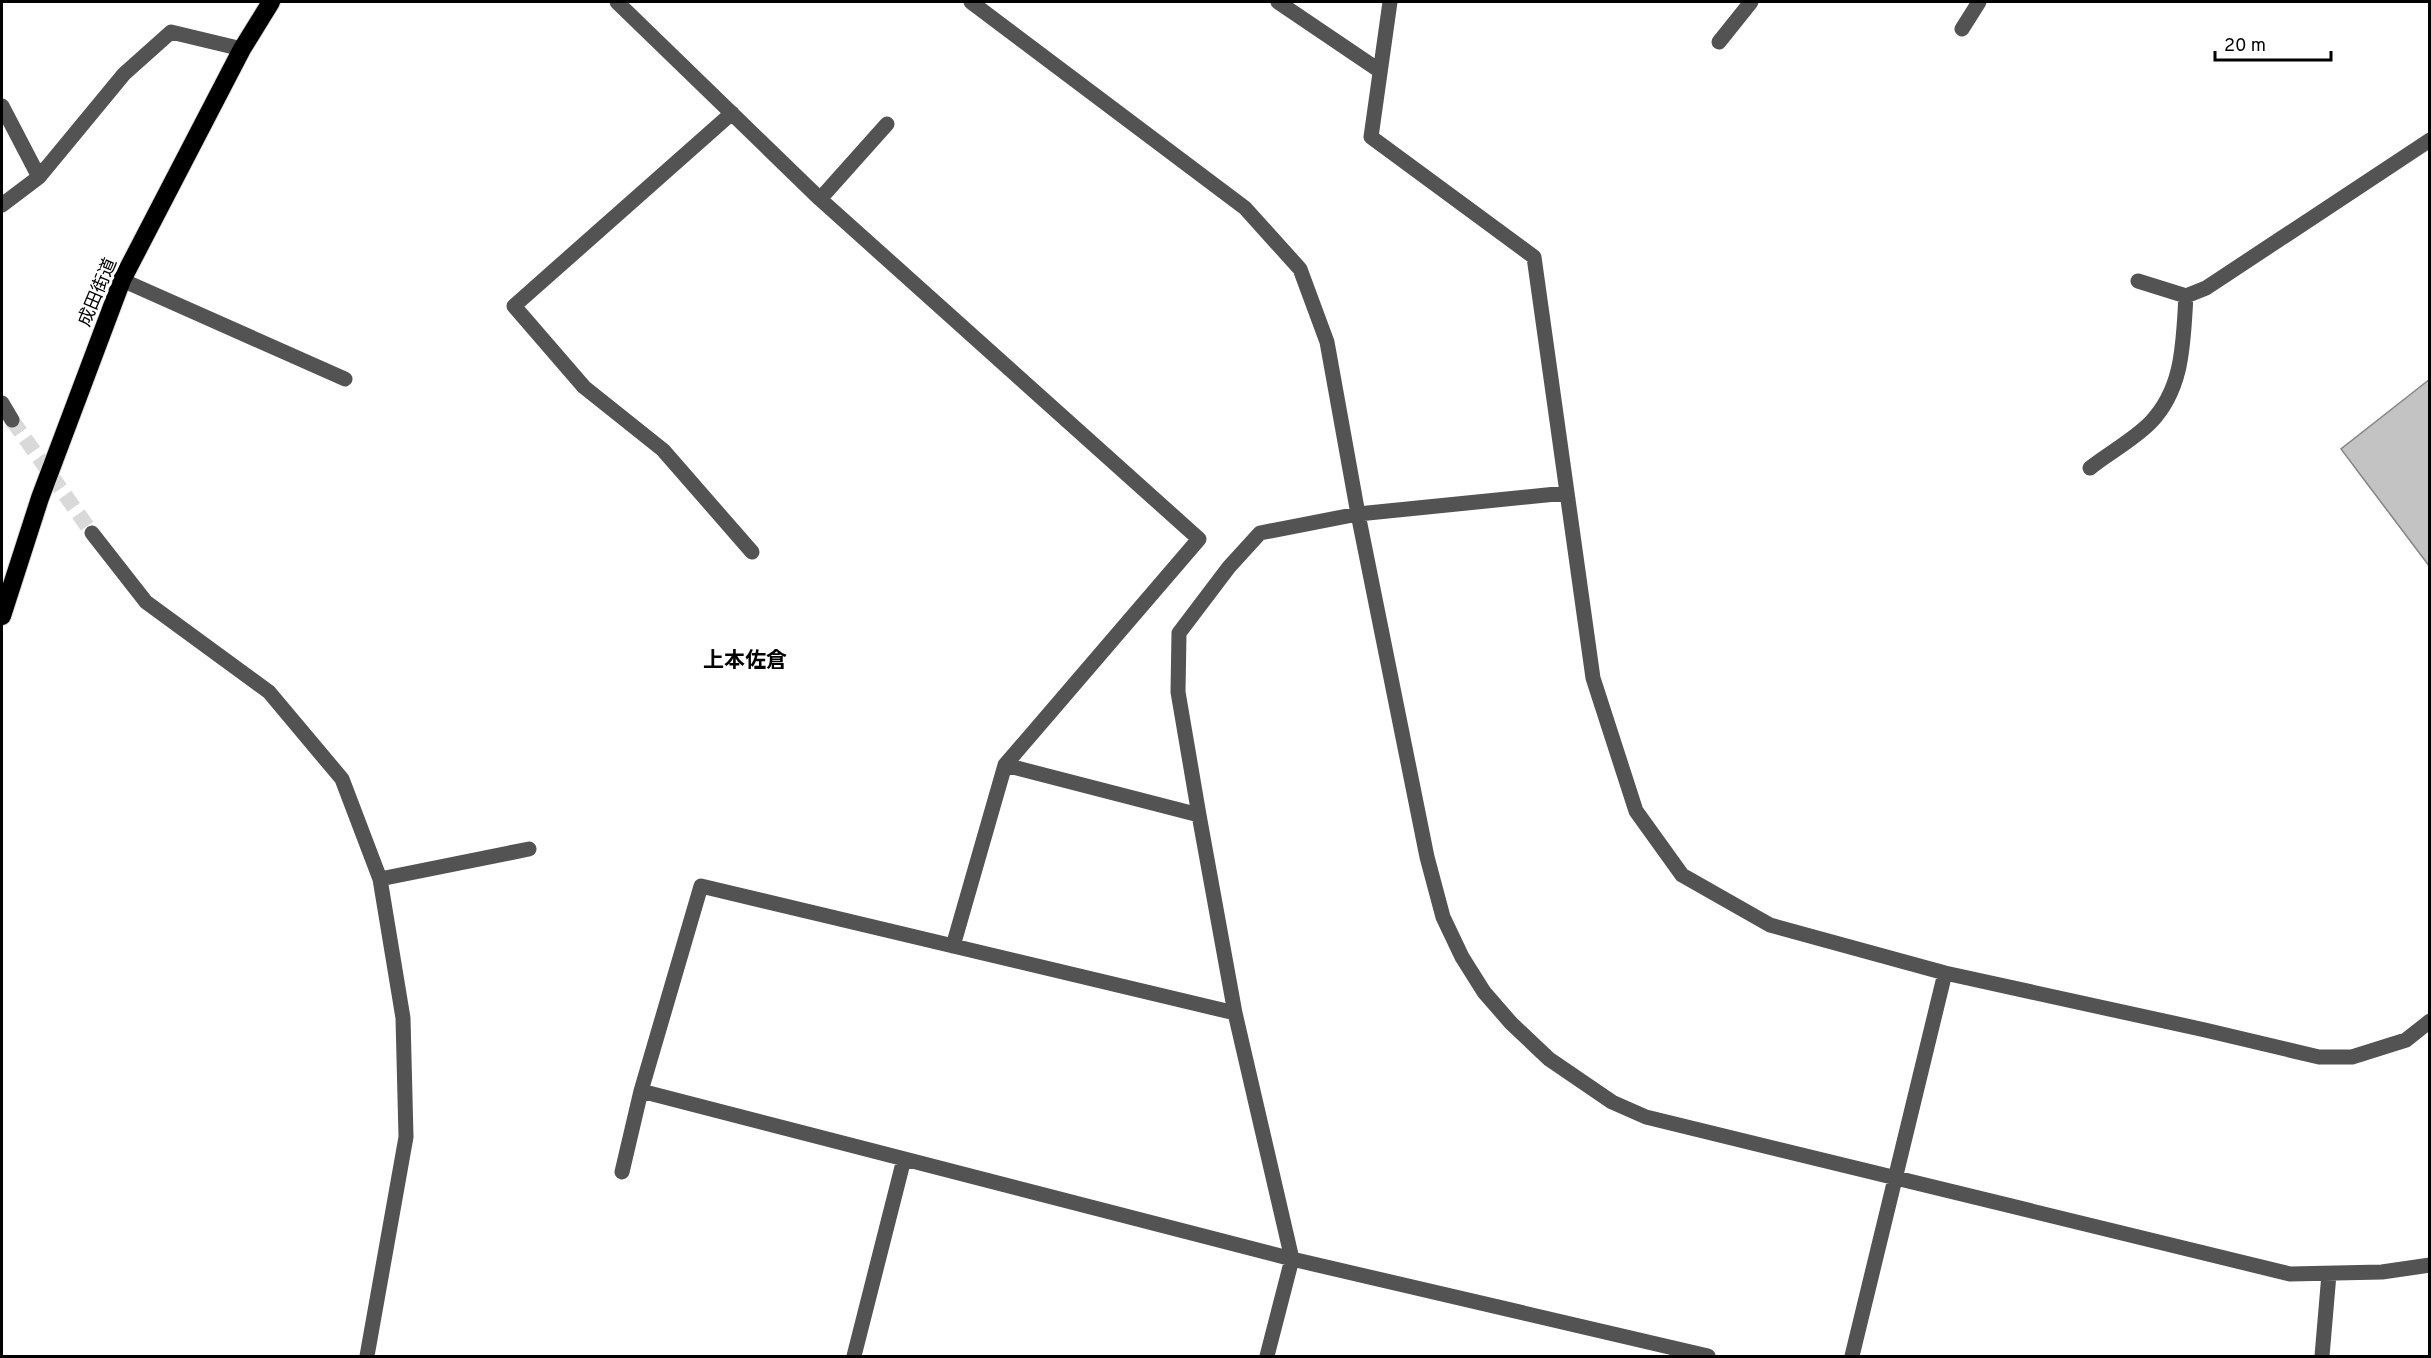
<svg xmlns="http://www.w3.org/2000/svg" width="2431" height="1358" font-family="Overpass,'Noto Sans JP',sans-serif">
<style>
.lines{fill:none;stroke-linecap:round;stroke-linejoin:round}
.minor-tunnel{stroke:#d9d9d9;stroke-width:15;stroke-dasharray:15 8;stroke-linecap:butt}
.highway-casing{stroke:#dbdbdb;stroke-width:20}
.minor{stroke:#535353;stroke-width:15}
.highway{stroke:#000;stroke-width:18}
.wall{fill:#a8a8a8}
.building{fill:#c3c3c3;stroke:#888;stroke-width:1.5}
.labels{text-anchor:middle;stroke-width:6;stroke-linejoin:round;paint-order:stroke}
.street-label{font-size:18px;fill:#000;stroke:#fff}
.quarter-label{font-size:21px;font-weight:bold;fill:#000;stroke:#fff}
</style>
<rect width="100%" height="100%" fill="#fff"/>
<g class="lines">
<path class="minor-tunnel" d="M12,420L92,533"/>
<defs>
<path id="highway" d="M2,616L40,498L122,280L242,49L271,2"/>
</defs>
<use href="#highway" class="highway-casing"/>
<path class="minor" d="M617,2L820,199L1199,539L1005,765L953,946
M971,2L1245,208L1300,269L1327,342L1358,514L1427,857L1443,917L1462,957L1484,992L1511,1023L1549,1059L1612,1102L1646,1117L2290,1274L2382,1272L2430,1265
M1278,2L1380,71
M1390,2L1371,137L1534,257L1593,678L1636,811L1682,875L1770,925L1945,973L2205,1030L2319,1057H2352L2406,1040L2430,1021
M1962,29L1979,2
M1719,42L1751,2
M2,106L39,177
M732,113L514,306L584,387L663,450L752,552
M820,199L887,124
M2,205L39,177L124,74L171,32L242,49
M122,280L345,379
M2138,281L2186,296L2206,288L2430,140
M2,403L12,420
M2090,468C2109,453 2133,440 2150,423C2184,388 2183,342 2186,296
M92,533L146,602L269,692L342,779L380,879L403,1018L406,1137L367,1356
M1005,765L1199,815
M380,879L529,849
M641,1091L1292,1259L1708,1356
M622,1172L641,1091L701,886L1235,1013
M854,1356L904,1159
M1267,1356L1292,1259L1235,1013L1199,815L1178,692L1179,633L1229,567L1260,533L1358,514L1566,493
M1852,1356L1945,973
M2322,1356L2329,1274"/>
<use href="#highway" class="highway"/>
</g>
<path class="wall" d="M2430,379V568L2359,474L2341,449Z"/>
<path class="building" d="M2430,379V567L2341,449Z"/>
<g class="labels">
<g class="street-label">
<text transform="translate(97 292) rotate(-67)" y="6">成田街道</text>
</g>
<g class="quarter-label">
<text x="745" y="667">上本佐倉</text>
</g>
</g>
<rect width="2431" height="1358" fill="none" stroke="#000000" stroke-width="6"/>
<path d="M2215 51v9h116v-9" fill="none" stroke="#000000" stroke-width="3"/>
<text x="2224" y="51" font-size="18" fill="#000000" stroke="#ffffff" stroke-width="4.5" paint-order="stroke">20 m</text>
</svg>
